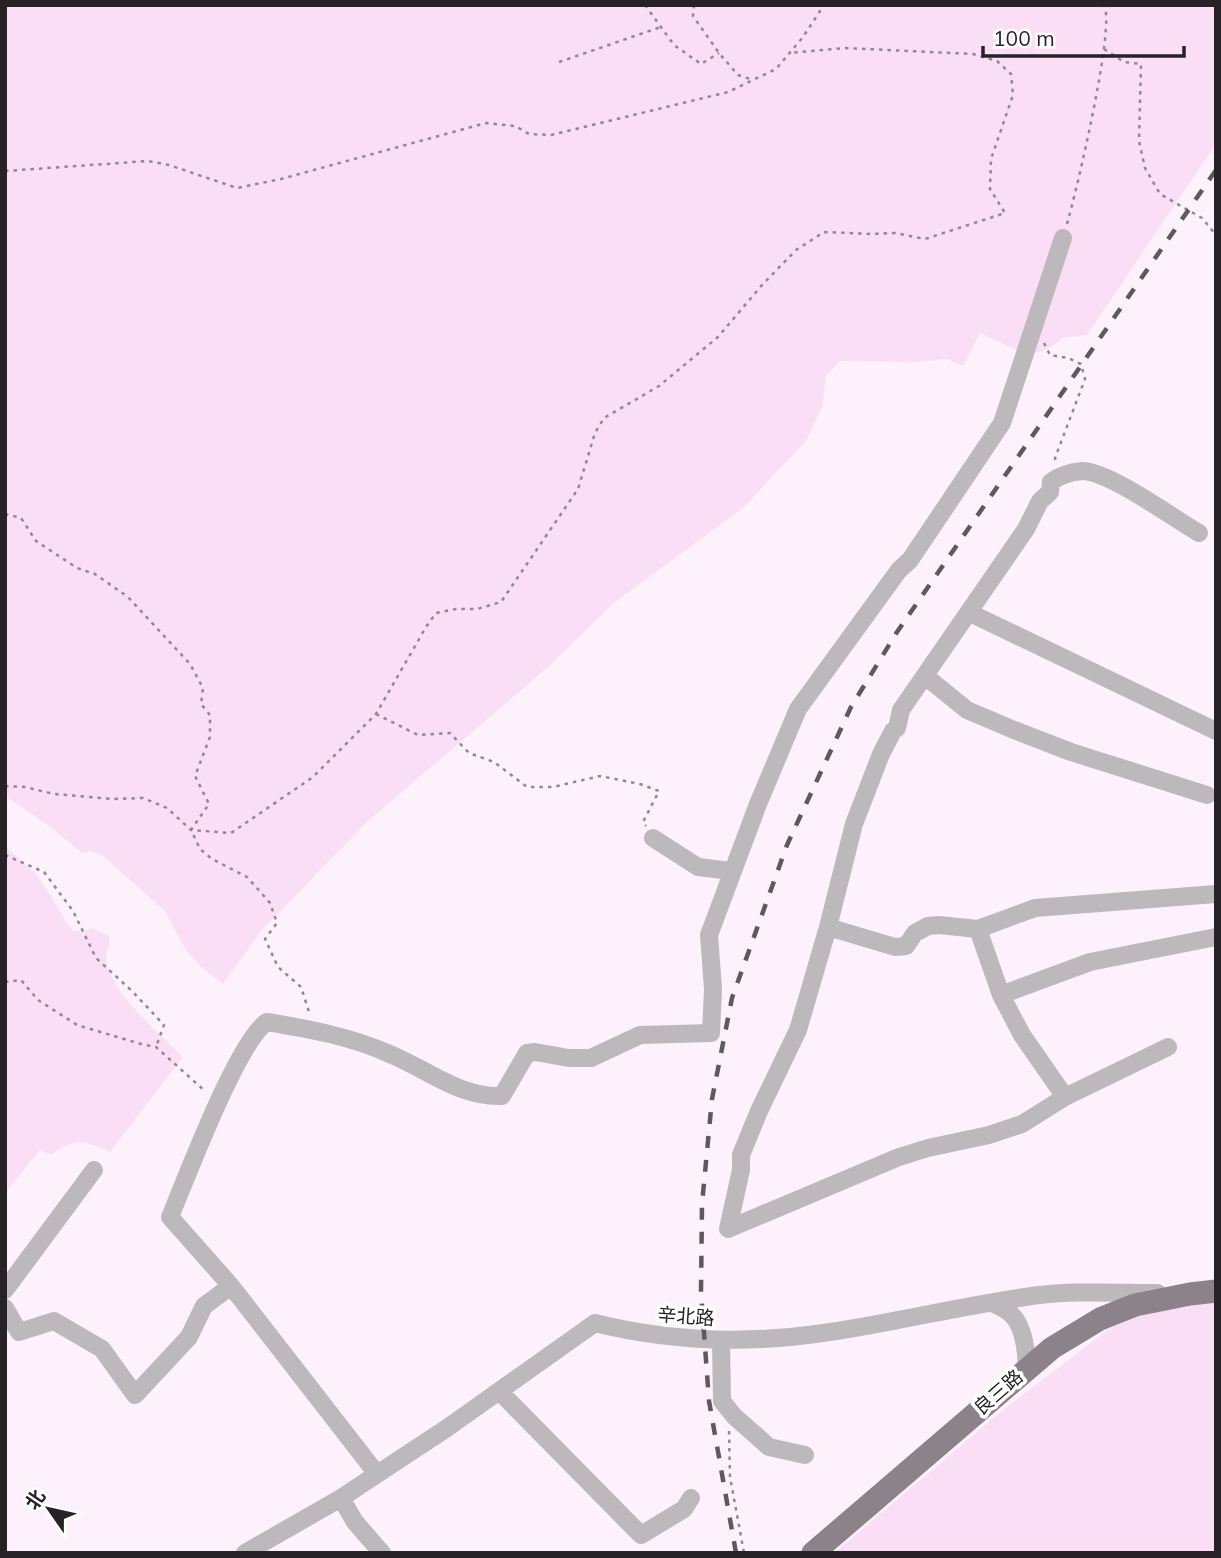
<svg xmlns="http://www.w3.org/2000/svg" width="1221" height="1558" font-family="Mulish,'Noto Sans SC',sans-serif">
<style>
.green{fill:#f9def5}
.lines{fill:none;stroke-linecap:round;stroke-linejoin:round}
.path{stroke:#91898f;stroke-width:2.5;stroke-dasharray:3.5 5;stroke-linecap:butt}
.minor{stroke:#bcb8bb;stroke-width:18}
.major{stroke:#8c838a;stroke-width:23}
.rail{stroke:#5f595e;stroke-width:4.5;stroke-dasharray:12 12;stroke-linecap:butt}
.labels{text-anchor:middle;stroke-width:7;stroke-linejoin:round;paint-order:stroke}
.street-label{font-size:19px;fill:#262225;stroke:#fff}
</style>
<rect width="100%" height="100%" fill="#fdf2fb"/>
<path class="green" d="M5,5H1216V144L1087,335L1062,338C1036,366 1010,346 980,333L963,366L947,359L915,362L840,361L826,376L822,407L806,441L743,508L614,603L547,668L368,821L261,931L223,984L201,967L185,949L165,911L103,856L91,851L82,853L52,828L5,796Z
M5,846L35,873L52,897L65,921L73,930L84,932L91,928L109,936C111,944 106,949 106,957C108,992 160,1033 183,1057L110,1152C85,1140 74,1137 51,1155L40,1150L5,1193Z
M1216,1297V1553H834L1003,1410L1109,1329L1149,1311Z"/>
<g class="lines">
<path class="path" d="M645,5L674,45L701,64L719,53
M694,5L693,16L719,53L738,75L753,80
M1104,49L1124,62L1141,64L1139,141L1145,168L1160,194L1202,218L1216,235
M559,62L661,27
M5,171L148,161L169,165L237,188L281,179L486,123L515,126L529,134L551,135L728,92L776,69L803,37L824,5
M1067,224C1076,193 1116,25 1104,5
M1044,343L1050,355L1068,358L1081,364L1085,379L1055,458L1056,463
M5,514L21,518L36,541L77,568L95,574L128,597L190,664L203,688L201,704L210,715V737L195,776L209,804L191,830L200,849L212,859L247,877L256,887L270,903L277,923L265,939L278,967L301,987L310,1015
M376,714L418,735L450,733L469,753L494,762L527,787H553L600,776L640,784L659,791L643,822L646,826
M5,786L25,787L54,794L113,799L143,798L167,808L191,830L231,833L313,777L376,714L426,627L436,613L456,609H477L501,602L578,489L595,433L604,418L659,386L718,337L762,285L796,250L824,232L872,234L895,233L925,239L1005,213L990,189L991,159L1013,95L1011,74L997,61L973,54L845,48L790,53
M5,855L44,872L73,911L96,958L133,992L164,1025L156,1047
M5,982L21,980L38,1000L77,1025L141,1044L156,1047L206,1092
M729,1431L730,1477L744,1553"/>
<path class="minor" d="M970,613L1216,731
M925,676L967,710L1014,730L1071,752L1207,795
M653,838L698,867L731,871
M828,927L895,947L906,946L915,933L928,926L939,925L978,929L1035,908L1216,894
M978,929L1001,995L1022,1035L1065,1097
M1001,995L1090,962L1216,937
M1168,1047L1065,1097L1022,1124L989,1135L928,1148L899,1157L728,1229L741,1170V1155L759,1111L798,1030L828,927L854,824L881,754L893,731L897,728L901,710L1026,529L1040,501L1050,492L1051,482C1059,476 1071,472 1082,471C1109,471 1173,518 1199,533
M5,1290L94,1170
M992,1303C998,1306 1006,1309 1011,1314C1024,1326 1026,1350 1027,1367
M5,1308L19,1332L54,1321L102,1349L135,1395L189,1337L204,1306L231,1286
M721,1340L722,1401L734,1416L769,1447L805,1455
M499,1391L641,1535L684,1509L691,1498
M377,1474L231,1286L170,1217C186,1179 238,1040 267,1022C310,1029 353,1037 392,1055C428,1070 461,1098 502,1096L527,1053L535,1052L569,1058H591L640,1035L711,1033L713,989L709,935L758,804L798,709L899,570L910,560L1002,423L1063,238
M341,1498L355,1522L382,1553
M245,1553L341,1498L447,1428L595,1323C659,1339 725,1343 790,1337C869,1329 947,1308 1025,1297C1069,1290 1114,1293 1158,1293"/>
<path class="major" d="M813,1553L1052,1348L1100,1319L1135,1305L1190,1294L1216,1291"/>
<path class="rail" d="M736,1553L709,1401L701,1292L702,1204L712,1099L732,998L787,845L851,707L897,632L1216,170"/>
</g>
<g class="labels">
<g class="street-label">
<text transform="translate(686 1316) rotate(4)" y="7">辛北路</text>
<text transform="translate(998 1392) rotate(-41)" y="7">良三路</text>
</g>
</g>
<rect width="1221" height="1558" fill="none" stroke="#262225" stroke-width="14"/>
<g transform="translate(49 1509) rotate(304)" stroke="#ffffff" stroke-width="5" paint-order="stroke">
<path d="M0-5L12 26L0 18L-12 26Z" fill="#262225"/>
<text y="-10" font-size="19" font-weight="bold" text-anchor="middle" fill="#262225">北</text>
</g>
<path d="M983 46v10h201v-10" fill="none" stroke="#262225" stroke-width="3.5"/>
<text x="993" y="46" font-size="21" fill="#262225" stroke="#ffffff" stroke-width="5" paint-order="stroke">100 m</text>
</svg>
